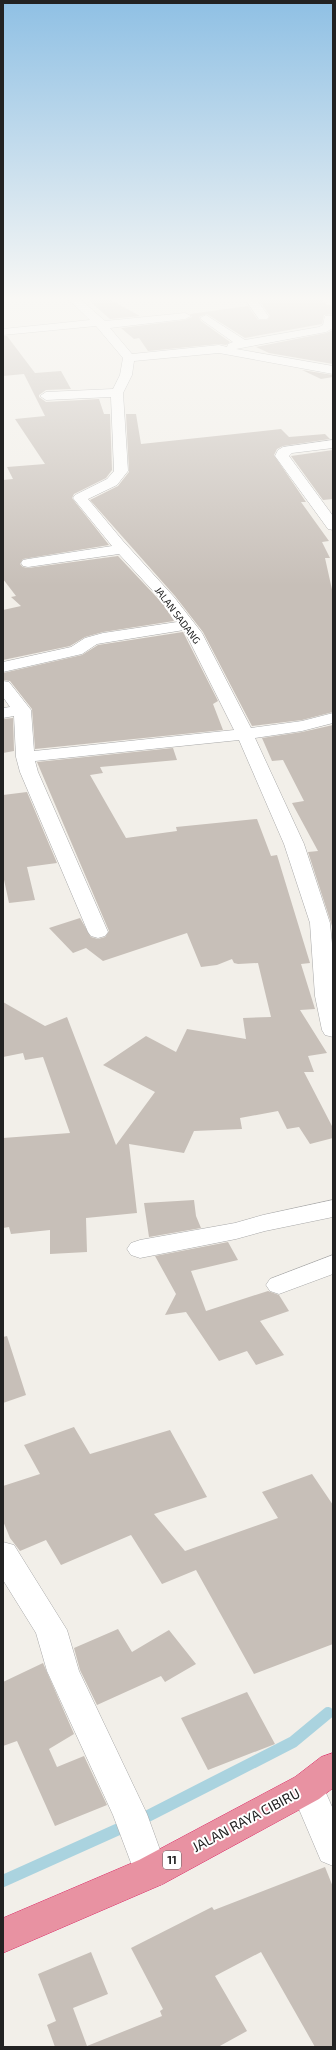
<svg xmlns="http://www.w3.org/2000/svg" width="336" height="2050" font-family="'Exo 2',sans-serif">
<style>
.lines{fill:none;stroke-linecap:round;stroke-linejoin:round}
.stream{stroke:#aad3df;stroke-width:12}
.building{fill:#c7bfb8}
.street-casing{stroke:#a9a9a9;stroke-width:1}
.highway-casing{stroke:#dc2a67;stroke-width:1}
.street{fill:#fff;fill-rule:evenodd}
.highway{fill:#e892a2;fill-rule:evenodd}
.labels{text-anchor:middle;stroke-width:4;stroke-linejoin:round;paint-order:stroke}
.far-street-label{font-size:10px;fill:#222;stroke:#fff}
.shield{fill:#fff;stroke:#646464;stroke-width:1}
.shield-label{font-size:11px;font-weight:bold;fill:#222}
.near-street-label{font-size:14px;fill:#222;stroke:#fff}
</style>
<rect width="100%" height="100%" fill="#f2efe9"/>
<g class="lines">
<path class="stream" d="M146,1817L293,1742L328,1713
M3,1881L121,1828"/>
</g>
<path class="building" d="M87,299H109L140,316L110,319Z
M321,299L327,305H333V314L324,315L322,324L245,338L207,314L199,317L201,321L230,342L226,345L219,344L148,351L139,338L134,339L121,328L185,320L192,317L190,314L248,306L258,320H267L270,316L259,300Z
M333,330V364L269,353L256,347L326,333Z
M3,336H7L35,373L61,371L71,389L46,390L39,395V397L46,402L99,399L104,414H110L112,470L106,478L74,494L72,498L109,545L23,559L20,564L23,567L28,568L118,556L163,604L174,621L103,632L85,637L70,646L3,660V610L21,606L11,597L16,596L3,579V480L13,479L7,467L45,464L15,419L45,416L24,374L3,376Z
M302,370L333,375V377L321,379Z
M126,414H136L141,444L281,429L289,437L325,434L330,439L283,446L277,449L274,455L306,502H301L329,541L322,542L330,558H325L333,594V712L302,720L252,726L203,632L175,596L90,500L118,486L129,472Z
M333,450V499L323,500L291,456Z
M183,632L218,701L213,704L223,730L35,749L32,709L10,681L3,680V673L82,655L98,645Z
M13,718L14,751L3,753V719Z
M333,725V929L308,852L318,851L292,803L304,801L283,760L272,761L262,738L302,732Z
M173,748L177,760L100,767L103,773L90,775L126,838L177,831L176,827L257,819L271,856L277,855L310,963L301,964L315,1009L300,1010L327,1053L308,1056L314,1072H304L333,1128V1138L310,1144L299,1127L287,1129L278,1111L240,1118L242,1129L194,1131L184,1153L129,1144L137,1213L86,1218L87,1252L50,1254V1230L11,1234L9,1227L3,1228V1138L70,1133L43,1057L25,1060L23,1053L3,1057V1002L45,1026L67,1017L116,1145L155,1092L103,1065L146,1036L176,1052L187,1029L246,1039L243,1018L271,1017L258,963L238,964L234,963L232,959L217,965L201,967L187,933L103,961L86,948L73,953L49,928L80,918L91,937L98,939L105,937L109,931L37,762Z
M27,792L57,863L27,867L35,900L9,903L3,875V795Z
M194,1200L196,1216L201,1228L149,1237L144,1203Z
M228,1242L238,1260L191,1271L206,1311L268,1291L279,1295L289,1311L260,1321L284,1355L256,1365L247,1351L219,1361L186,1312L165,1315L176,1294L155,1256Z
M7,1336L26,1395L3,1403V1337Z
M74,1427L90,1454L170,1430L207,1497L154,1514L185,1551L278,1518L262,1492L312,1474L333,1505V1644L254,1674L196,1570L162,1584L131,1535L61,1565L46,1540L20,1551L10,1538L3,1521V1486L40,1474L24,1445Z
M118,1629L132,1652L169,1630L196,1664L165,1682L161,1676L97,1705L80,1670L74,1648Z
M43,1663L74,1734L49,1749L57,1767L84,1756L107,1805L55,1826L17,1741L3,1746V1682Z
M247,1692L275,1744L208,1770L181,1718Z
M325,1867L333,1887V2047H315L261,1952L215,1976L247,2031L218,2047H55L47,2025L56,2021L38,1974L91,1952L108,1994L73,2008L87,2046L162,2016L160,2011L163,2009L131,1948L212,1907L214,1910Z"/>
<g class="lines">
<defs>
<path id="street" d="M68,299H80L105,321L185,313L191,316L185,319L110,328L132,354L219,345L227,347L228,344L233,342L202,320L200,318L206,315L245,340L319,327L323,325L325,316H333V328L326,332L236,349L333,366V374L219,353L134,361L132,375L123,393L128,471L117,485L88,499L123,541L174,597L202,633L251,728L302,721L333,713V723L302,731L255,738L304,844L330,923L333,954V1037L325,1035L322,1030L315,996L310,923L284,844L239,740L35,761L38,772L108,932L105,936L98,938L91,936L88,932L20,772L16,757L14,716L3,718V708L10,707L3,697V681L9,682L31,710L34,751L234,730L184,630L103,643L97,644L82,654L3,672V662L71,647L85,638L103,633L177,622L164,603L119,554L28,567L23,566L21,563L23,560L28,559L112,546L73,498L75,495L107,479L114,471L111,397L46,400L40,396L46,392L113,389L120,375L123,358L96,326L3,335V329L90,320Z
M245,299H256L269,317L267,319H259Z
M333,440V448L292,453L289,456L333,516V530L328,529L275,456L278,450L283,447Z
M333,1200V1217L265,1231L236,1239L140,1258L131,1255L127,1249L131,1243L140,1240L235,1223L263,1215Z
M333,1255V1274L279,1294L270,1291L266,1285L270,1279Z
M3,1542L14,1545L67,1630L79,1671L147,1814L168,1872L163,1884L151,1888L139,1884L113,1815L47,1671L36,1633L3,1580Z
M307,1773L319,1777L333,1809V1866L321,1861L290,1788L295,1777Z"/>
<path id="highway" d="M333,1753V1788L319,1799L163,1884L3,1953V1918L139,1860L295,1777L321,1757Z"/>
</defs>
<use href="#street" class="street-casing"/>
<use href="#highway" class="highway-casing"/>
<use href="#street" class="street"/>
<use href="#highway" class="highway"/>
</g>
<linearGradient id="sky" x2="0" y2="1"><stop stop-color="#8fc0e4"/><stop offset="0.51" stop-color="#f9f8f5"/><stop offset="1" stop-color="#f9f8f5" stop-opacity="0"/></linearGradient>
<rect width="336" height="586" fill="url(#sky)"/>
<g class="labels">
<g class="far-street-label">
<text transform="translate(178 615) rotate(53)" y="4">JALAN SADANG</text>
</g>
<rect class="shield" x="163" y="1851" width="18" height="18" rx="3"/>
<g class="shield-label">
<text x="172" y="1864">11</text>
</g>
<g class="near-street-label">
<text transform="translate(246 1820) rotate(-28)" y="5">JALAN RAYA CIBIRU</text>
</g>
</g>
<rect width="336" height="2050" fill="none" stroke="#222222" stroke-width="8"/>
</svg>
